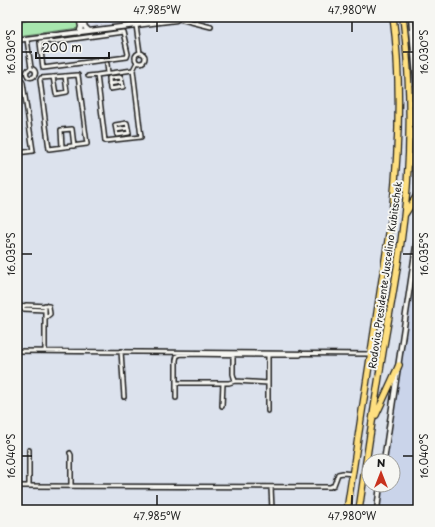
<svg xmlns="http://www.w3.org/2000/svg" width="435" height="527" font-family="'Playpen Sans',sans-serif">
<style>
.built{fill:#cad4ea}
.green{fill:#a7e6ae;stroke:#628165}
.lines{fill:none;stroke-linecap:round;stroke-linejoin:round}
.street-casing{stroke:#1c1c1c;stroke-width:6}
.secondary-casing{stroke:#1c1c1c;stroke-width:7}
.highway-casing{stroke:#1c1c1c;stroke-width:8}
.street{stroke:#f6f6f2;stroke-width:3}
.secondary{stroke:#f6f6f2;stroke-width:4}
.highway{stroke:#fedf80;stroke-width:5.5}
.ticks{fill:none;stroke:#1c1c1c;stroke-width:1.5}
.labels{text-anchor:middle;stroke-width:4;stroke-linejoin:round;paint-order:stroke}
.street-label{font-size:10px;fill:#1c1c1c;stroke:#f6f6f2}
.neatline{fill:none;stroke:#1c1c1c;stroke-width:1.5}
.ticks-label{font-size:10px;text-anchor:middle;fill:#1c1c1c}
</style>
<rect width="100%" height="100%" fill="#dce2ed"/>
<filter id="ink" filterUnits="userSpaceOnUse"><feTurbulence type="fractalNoise" baseFrequency=".025" numOctaves="2"/><feDisplacementMap in="SourceGraphic" scale="8" xChannelSelector="R" yChannelSelector="G"/><feConvolveMatrix kernelMatrix="1 2 1 2 8 2 1 2 1" color-interpolation-filters="sRGB"/></filter>
<g filter="url(#ink)">
<path class="built" d="M107,17H124V21L95,25L94,18Z
M418,223V510H374L378,485H393V461H382Z"/>
<path class="green" d="M37,17H76L79,28L17,36V24Z"/>
<g class="lines">
<defs>
<path id="street" d="M179,19L211,27
M136,25L140,53
M123,32L128,54L127,57L43,68L40,42L51,41V42Z
M27,39L31,68
M135 58a5 5 0 1 1 10 0a5 5 0 1 1-10 0Z
M107,64L108,73
M26.5 73a4.5 4.5 0 1 1 9 0a4.5 4.5 0 1 1-9 0Z
M133,70L97,75L105,141L141,137L133,70L137,62
M78,75L87,144L49,149L40,80L41,78Z
M88,76L97,75
M53,77L56,94L67,92L65,76
M121,77L123,87L110,89L109,78Z
M17,82L22,81L23,83L33,151L17,153
M109,84L122,82
M127,123L129,133L117,135L115,125Z
M116,130L128,128
M17,135L20,152
M62,147L61,130L72,129L74,146
M45,305V351
M22,307L26,305L49,306L50,314L45,318
M22,307L23,309L45,310
M17,351L371,354
M121,351L124,397
M233,354V374L235,381L268,383V411
M268,355H300L301,353
M176,383H229L235,381
M176,398V360L177,356L181,354L268,355V383
M222,406L223,383
M70,453L71,455V485
M17,486L330,487L334,485L338,474L343,473L353,474
M29,486V450
M271,487L272,510"/>
<path id="secondary" d="M82,17L85,27L89,31
M411,17L418,101
M17,18L20,17
M79,33L81,27L79,17
M17,40L176,20L180,17
M384,461L418,233
M377,510L380,485"/>
<path id="highway" d="M410,129L418,147
M405,214L418,194
M376,415L399,365
M347,510L392,214C399,148 402,82 393,17
M359,510C367,455 375,400 384,345C393,293 403,240 407,186C411,130 410,73 403,17"/>
</defs>
<use href="#street" class="street-casing"/>
<use href="#secondary" class="secondary-casing"/>
<use href="#highway" class="highway-casing"/>
<use href="#street" class="street"/>
<use href="#secondary" class="secondary"/>
<use href="#highway" class="highway"/>
</g>
</g>
<path class="ticks" d="M157,22V32M352,22V32M22,52H32M403,52H413M22,254H32M403,254H413M22,456H32M403,456H413M157,495V505M352,495V505"/>
<g class="labels">
<g class="street-label">
<text transform="translate(385 275) rotate(-82)" y="4">Rodovia Presidente Juscelino Kubitschek</text>
</g>
</g>
<rect width="435" height="527" fill="none" stroke="#f6f6f2" stroke-width="44"/>
<g transform="translate(381 473)"><circle r="19" fill="#f6f6f2" stroke="#9f9f9c"/>
<path d="M0-3L7 15L0 10L-7 15Z" fill="#c8321e"/>
<text y="-6" font-size="11" font-weight="bold" text-anchor="middle" fill="#1c1c1c">N</text>
</g>
<path d="M36 52v6h73v-6" fill="none" stroke="#1c1c1c" stroke-width="2"/>
<text x="42" y="52" font-size="12" fill="#1c1c1c" stroke="#f6f6f2" stroke-width="3" paint-order="stroke">200 m</text>
<rect x="22" y="22" width="391" height="483" class="neatline"/>
<g class="ticks-label">
<text x="157" y="14">47.985°W</text>
<text x="352" y="14">47.980°W</text>
<text transform="translate(11 52) rotate(-90)" y="4">16.030°S</text>
<text transform="translate(424 52) rotate(-90)" y="4">16.030°S</text>
<text transform="translate(11 254) rotate(-90)" y="4">16.035°S</text>
<text transform="translate(424 254) rotate(-90)" y="4">16.035°S</text>
<text transform="translate(11 456) rotate(-90)" y="4">16.040°S</text>
<text transform="translate(424 456) rotate(-90)" y="4">16.040°S</text>
<text x="157" y="520">47.985°W</text>
<text x="352" y="520">47.980°W</text>
</g>
</svg>
